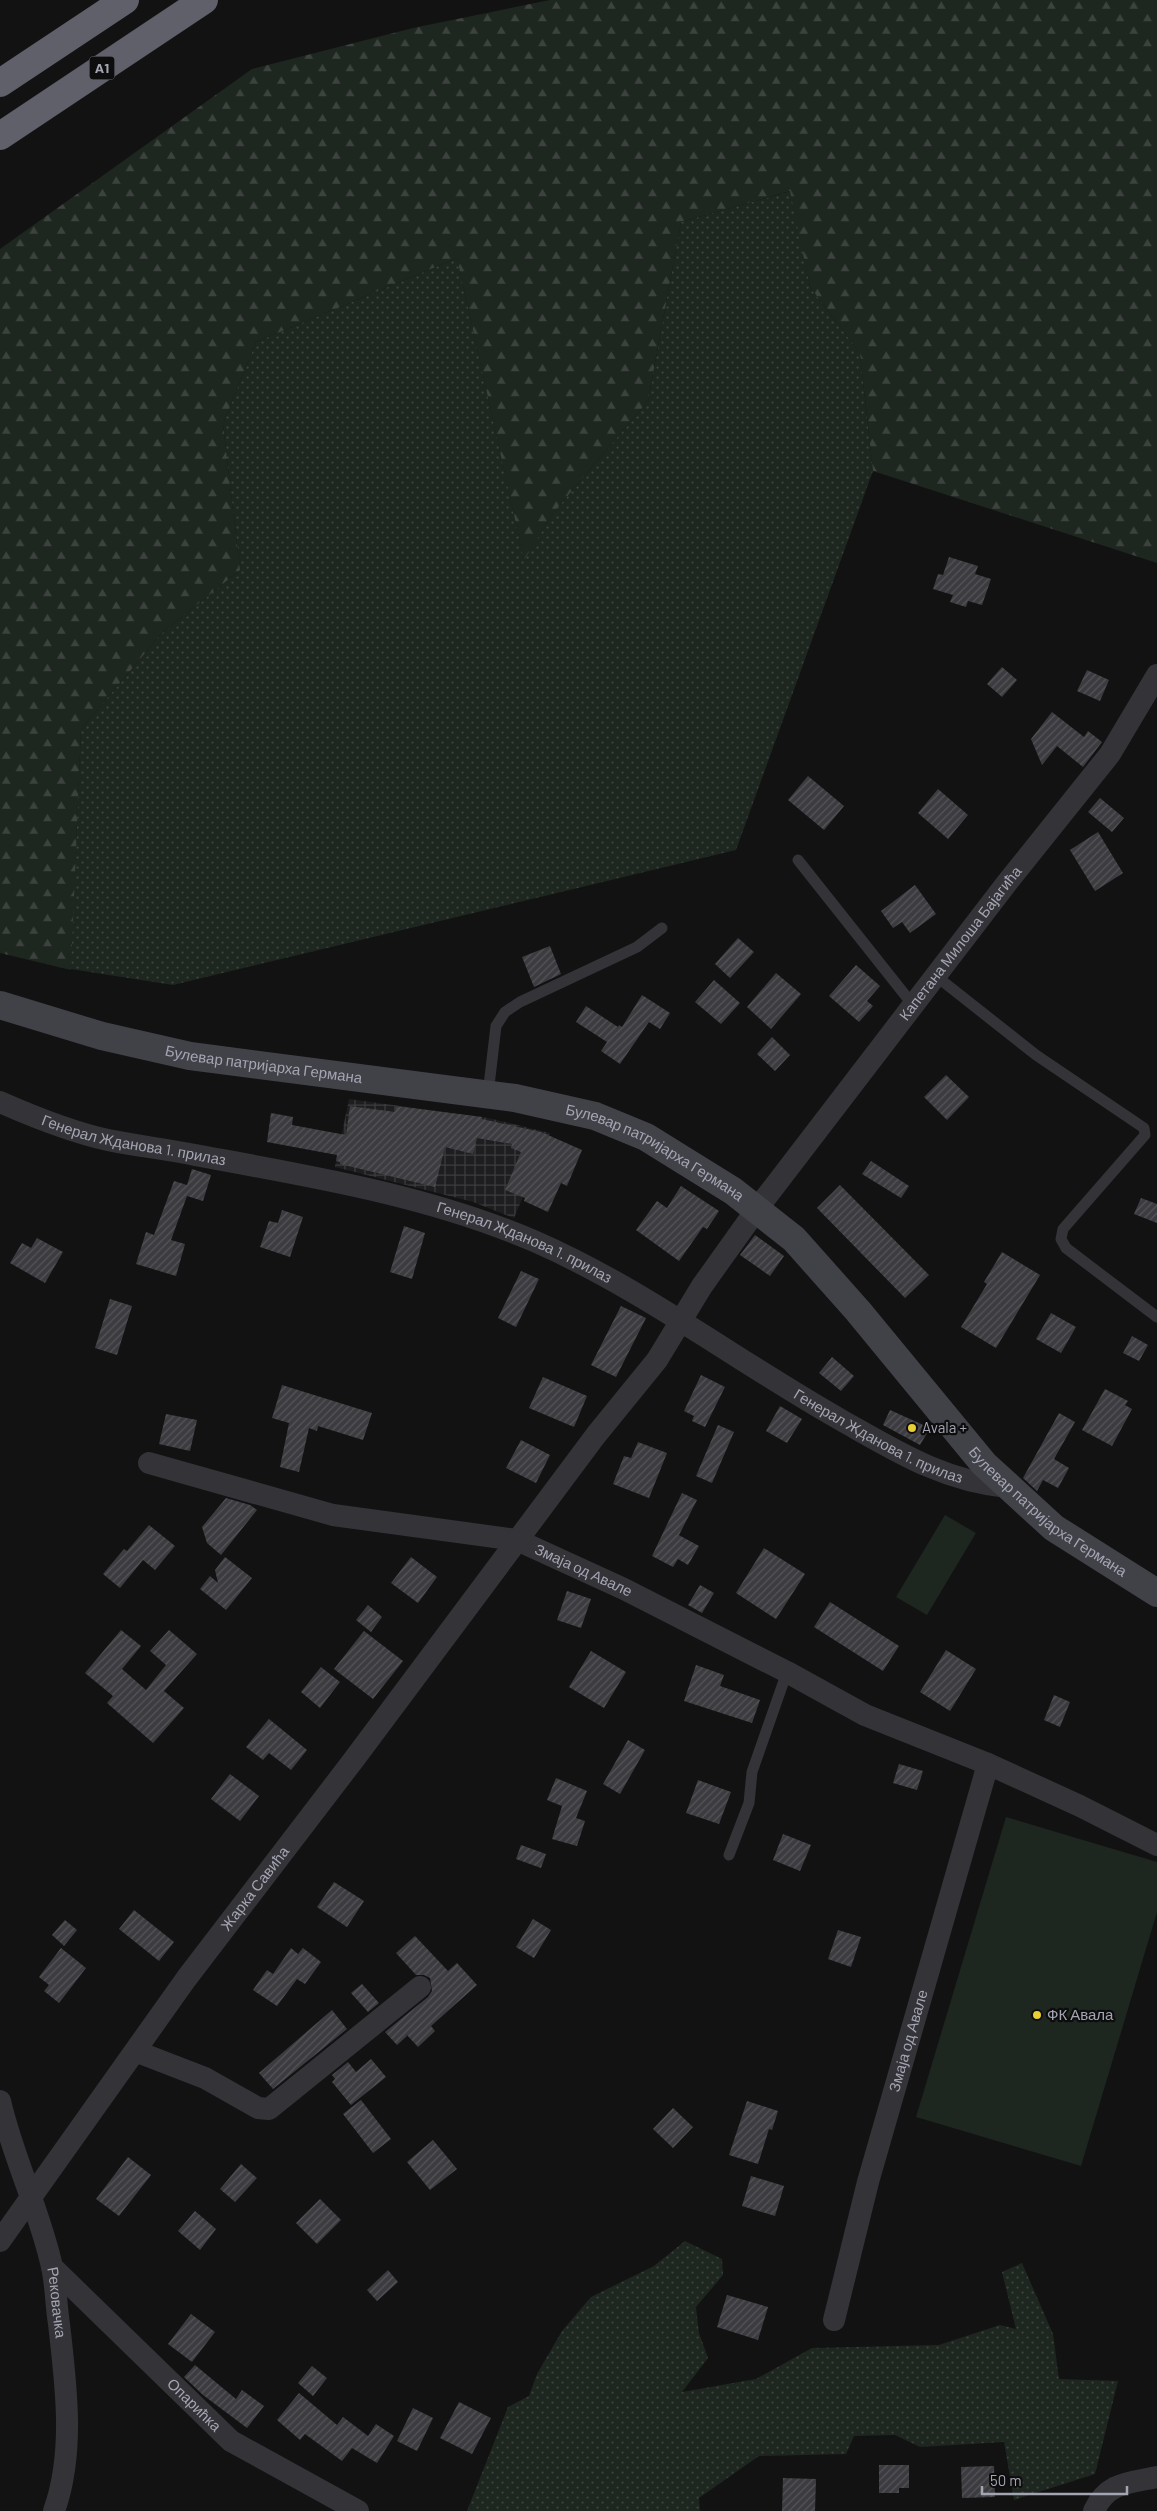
<svg xmlns="http://www.w3.org/2000/svg" width="1157" height="2511" font-family="Barlow,sans-serif">
<style>
.industrial{fill:url(#industrial-grid)}
.grass{fill:url(#grass-dots)}
.forest{fill:url(#forest-firs)}
.garden{fill:#1e2620}
.building{fill:url(#building-hatch)}
.lines{fill:none;stroke-linecap:round;stroke-linejoin:round}
.service{stroke:#333338;stroke-width:11}
.minor{stroke:#333338;stroke-width:22}
.secondary{stroke:#414148;stroke-width:28}
.motorway{stroke:#5f6069;stroke-width:28}
.poi-dot{fill:#e9ce34;stroke:#0d0d0e;stroke-width:2}
.labels{text-anchor:middle;stroke-width:4.5;stroke-linejoin:round;paint-order:stroke}
.shield{fill:#0d0d0e;stroke:#777782;stroke-width:1}
.shield-label{font-size:14px;font-weight:bold;fill:#a4a5b3}
.street-label{font-size:15px;fill:#a4a5b3;stroke:#0d0d0e}
.poi-label{font-size:15px;fill:#a4a5b3;stroke:#0d0d0e;text-anchor:start}
</style>
<defs>
<pattern id="industrial-grid" width="8" height="8" patternUnits="userSpaceOnUse" patternTransform="scale(1.25)"><rect width="8" height="8" fill="#1e1e20"/><path d="M0 4h8M4 0v8" fill="none" stroke="#3c3c3e"/></pattern>
<pattern id="grass-dots" width="8" height="8" patternUnits="userSpaceOnUse" patternTransform="scale(1.25)"><rect width="8" height="8" fill="#1e2620"/><path d="M2 2h.1M6 6h.1" fill="none" stroke="#3c423e" stroke-width="1.8" stroke-linecap="round"/></pattern>
<pattern id="forest-firs" width="22" height="20" patternUnits="userSpaceOnUse" patternTransform="scale(1.25)"><rect width="22" height="20" fill="#1e2620"/><path d="M5 1l3.5 6h-7zM16 11l3.5 6h-7z" fill="#3c423e"/></pattern>
<pattern id="building-hatch" width="6" height="6" patternUnits="userSpaceOnUse" patternTransform="scale(1.25)"><rect width="6" height="6" fill="#3c3c40"/><path d="M-1 1l2-2M0 6l6-6M5 7l2-2" fill="none" stroke="#555559"/></pattern>
</defs>
<rect width="100%" height="100%" fill="#121213"/>
<path class="industrial" d="M349,1099L488,1118L550,1133L514,1218L473,1202L335,1167Z"/>
<path class="grass" d="M791,191L810,287L860,353L873,471L736,850L173,985L58,967L76,841L81,729L162,633L240,570L223,424L256,342L457,258L524,559L554,512L648,401L681,222Z
M685,2241L722,2259L723,2275L696,2307L699,2333L708,2358L682,2392L756,2379L812,2348L939,2345L1000,2325L1016,2329L1002,2272L1022,2263L1053,2334L1059,2379L1118,2381L1095,2474L1014,2500L1004,2442L920,2447L895,2435L854,2436L846,2454L759,2456L699,2498L700,2511H467L508,2407L529,2396L537,2374L562,2331L591,2297L654,2266Z"/>
<path class="forest" d="M550,0H1157V563L873,471L860,353L810,287L790,191L681,222L648,401L554,512L524,560L457,258L256,342L223,424L240,570L162,633L81,729L71,970L0,953V249L252,69L413,28Z"/>
<path class="garden" d="M945,1515L976,1533L927,1615L896,1597Z
M1006,1817L1157,1862V1912L1081,2166L916,2117Z"/>
<path class="building" d="M949,557L978,566L975,574L991,579L982,605L968,601L966,607L950,602L953,595L933,589L938,574L943,575Z
M1002,667L1017,680L1002,697L987,684Z
M1087,670L1109,680L1100,701L1077,691Z
M1052,712L1084,737L1088,731L1102,742L1083,767L1057,746L1042,765L1031,739Z
M808,776L844,806L824,830L788,800Z
M938,789L968,815L948,839L918,813Z
M1100,798L1124,818L1112,832L1088,812Z
M1098,832L1123,873L1095,891L1070,850Z
M915,885L936,914L910,933L902,922L893,928L881,911Z
M738,938L754,952L730,978L715,964Z
M550,946L561,974L534,987L522,957Z
M856,965L880,986L867,1001L873,1006L859,1022L829,996Z
M776,973L801,994L771,1029L747,1007Z
M714,980L740,1003L721,1024L695,1002Z
M642,995L670,1013L660,1029L649,1022L620,1064L601,1051L607,1042L576,1022L586,1006L618,1027L619,1025L622,1027Z
M772,1037L790,1055L775,1071L757,1054Z
M946,1075L969,1097L947,1120L924,1097Z
M350,1106L395,1112L396,1106L482,1117V1119L541,1132L582,1150L567,1186L561,1183L548,1212L524,1201L525,1198L505,1190L521,1152L511,1148L512,1144L477,1138L473,1154L445,1147L435,1187L340,1164V1162L336,1161L337,1155L267,1142L271,1113L293,1117L292,1125L346,1135Z
M871,1161L909,1186L901,1198L862,1174Z
M192,1169L211,1175L203,1201L187,1196L171,1240L185,1244L176,1276L136,1264L146,1232L154,1235L174,1181L187,1185Z
M840,1185L929,1275L905,1298L817,1208Z
M681,1186L719,1211L707,1229L703,1227L679,1261L636,1230L657,1201L667,1208Z
M1141,1198L1157,1204V1223L1134,1214Z
M282,1210L303,1217L290,1257L260,1247L269,1221L278,1223Z
M404,1226L425,1233L412,1279L390,1272Z
M755,1235L784,1256L770,1276L740,1255Z
M37,1238L63,1252L45,1283L10,1263L22,1243L31,1248Z
M1002,1252L1040,1275L996,1348L961,1327L987,1284L984,1282Z
M521,1271L539,1279L516,1327L498,1318Z
M110,1299L132,1306L117,1355L95,1348Z
M621,1306L646,1318L616,1377L591,1365Z
M1051,1313L1076,1327L1061,1353L1036,1339Z
M1132,1336L1148,1345L1139,1361L1123,1353Z
M832,1357L854,1376L841,1391L819,1373Z
M701,1375L725,1387L705,1427L692,1421L694,1416L684,1411Z
M543,1377L587,1396L574,1427L529,1408Z
M282,1385L372,1413L363,1440L318,1426L317,1431L309,1428L299,1472L280,1467L289,1423L272,1418Z
M1105,1389L1128,1401L1125,1405L1132,1409L1112,1446L1082,1430Z
M780,1406L802,1419L787,1443L766,1431Z
M890,1410L930,1428L920,1445L883,1425Z
M1059,1413L1075,1422L1054,1459L1069,1468L1058,1488L1043,1480L1037,1491L1023,1478Z
M166,1414L197,1420L190,1451L159,1444Z
M718,1425L734,1432L712,1483L696,1476Z
M521,1440L550,1455L536,1483L506,1468Z
M638,1442L667,1453L649,1498L613,1484L624,1456L631,1458Z
M682,1493L697,1500L679,1535L675,1533L699,1546L688,1565L678,1559L673,1567L652,1556Z
M226,1498L250,1505L257,1510L221,1555L207,1543L202,1527Z
M149,1525L175,1546L155,1570L143,1560L120,1588L103,1574L124,1549L127,1551Z
M764,1548L805,1574L776,1619L736,1593Z
M225,1557L252,1578L226,1610L200,1589L210,1576L218,1583L215,1570Z
M411,1557L437,1577L418,1603L391,1583Z
M700,1585L714,1593L702,1613L688,1605Z
M567,1591L591,1599L581,1628L557,1620Z
M830,1602L899,1646L883,1671L814,1627Z
M368,1605L382,1617L371,1632L356,1620Z
M121,1630L141,1646L122,1669L146,1690L166,1665L150,1651L169,1630L197,1654L164,1691L184,1708L153,1743L107,1703L113,1696L85,1673Z
M364,1631L403,1661L373,1699L334,1669Z
M946,1650L976,1669L950,1711L920,1692Z
M591,1651L626,1672L604,1708L569,1687Z
M696,1665L724,1675L720,1686L760,1700L752,1723L684,1701Z
M321,1667L340,1682L320,1708L301,1692Z
M1054,1695L1070,1702L1060,1727L1044,1720Z
M269,1719L307,1750L291,1770L269,1753L263,1760L246,1747Z
M628,1740L645,1750L620,1794L603,1784Z
M899,1764L923,1771L917,1790L893,1783Z
M230,1774L259,1796L240,1821L211,1799Z
M556,1778L587,1791L576,1818L585,1821L577,1846L552,1839L562,1806L547,1800Z
M698,1780L731,1792L719,1824L686,1813Z
M783,1834L811,1845L800,1871L773,1860Z
M521,1845L546,1854L541,1868L516,1859Z
M334,1882L364,1901L347,1927L317,1907Z
M134,1910L174,1942L159,1961L119,1929Z
M533,1919L551,1930L534,1958L516,1947Z
M65,1920L77,1930L64,1946L52,1935Z
M838,1930L861,1937L851,1967L828,1959Z
M415,1936L448,1971L457,1963L477,1985L431,2026L435,2031L418,2047L406,2034L407,2036L397,2045L385,2032L428,1997L432,1991L430,1978L424,1975H416L396,1953Z
M61,1948L86,1968L59,2003L44,1991L49,1985L39,1977Z
M291,1948L298,1954L303,1948L321,1962L305,1984L297,1979L277,2006L253,1990L267,1970L273,1974Z
M362,1984L379,2003L368,2012L351,1993Z
M332,2010L347,2029L273,2089L259,2073Z
M371,2059L386,2077L351,2105L332,2082L335,2079L332,2075L348,2062L356,2072Z
M361,2100L391,2139L373,2153L343,2114Z
M747,2101L778,2111L772,2130L769,2129L758,2164L729,2155Z
M673,2108L693,2127L673,2148L653,2129Z
M433,2140L457,2169L430,2190L407,2162Z
M128,2157L151,2175L119,2216L96,2199Z
M241,2164L257,2178L235,2202L220,2189Z
M751,2176L784,2186L775,2216L742,2206Z
M320,2199L341,2220L317,2244L296,2223Z
M195,2211L216,2229L200,2250L178,2231Z
M388,2270L398,2282L377,2301L367,2290Z
M727,2295L768,2307L758,2340L717,2327Z
M191,2314L215,2332L192,2362L168,2344Z
M195,2365L236,2399L242,2390L264,2406L247,2428L203,2395L184,2377Z
M312,2366L327,2378L313,2396L298,2383Z
M299,2393L337,2425L343,2417L368,2436L376,2424L394,2436L377,2463L352,2448L342,2461L305,2434L300,2440L277,2420Z
M459,2402L491,2418L472,2454L440,2438Z
M413,2408L433,2418L417,2451L397,2441Z
M879,2465H909V2488H899V2493H879Z
M994,2466L995,2497L962,2498L961,2467Z
M783,2478L816,2479L815,2511H782Z"/>
<g class="lines">
<path class="service" d="M798,860L913,1005
M936,976L1036,1055L1144,1128L1145,1135L1063,1229L1061,1239L1066,1248L1157,1317
M488,1094L496,1026L505,1012L520,1002L637,947L662,928
M729,1855L749,1803L752,1772L787,1672"/>
<g class="minor">
<path id="s1" d="M0,1102C34,1117 71,1132 108,1140C137,1146 166,1149 195,1155C309,1176 427,1195 534,1241C642,1288 738,1362 841,1420C896,1451 943,1481 1007,1487"/>
<path id="s2" d="M149,1463L333,1515L517,1540L624,1589L787,1672L865,1715L988,1764L1080,1806L1157,1845"/>
<path d="M135,2051L205,2078L258,2108L269,2109L420,1987"/>
<path id="s3" d="M0,2101C13,2158 40,2211 52,2267C56,2285 56,2305 59,2324C66,2385 75,2452 54,2511"/>
<path id="s4" d="M0,2241L186,1979L355,1758L596,1435L657,1360L702,1286L757,1209L1006,884L1110,754L1157,675"/>
<path id="s5" d="M52,2267L231,2441L358,2511"/>
<path id="s6" d="M834,2320L868,2182L988,1764"/>
<path d="M1094,2511C1107,2482 1129,2483 1157,2477"/>
</g>
<path class="secondary" id="s7" d="M0,1005L102,1036L190,1056L515,1098L595,1116L646,1137L733,1191L794,1239L858,1311L984,1464L1054,1528L1157,1593"/>
<path class="motorway" d="M0,83L125,0
M0,136L204,0"/>
</g>
<g class="poi-dot">
<circle cx="912" cy="1428" r="5"/>
<circle cx="1037" cy="2015" r="5"/>
</g>
<g class="labels">
<rect class="shield" x="89.5" y="56.5" width="25" height="23" rx="4"/>
<g class="shield-label">
<text x="102" y="73">A1</text>
</g>
<g class="street-label">
<text dy="5" stroke="none"><textPath href="#s4" startOffset="1615">Капетана Милоша Бајагића</textPath></text>
<text dy="5" stroke="none"><textPath href="#s7" startOffset="271">Булевар патријарха Германа</textPath></text>
<text dy="5" stroke="none"><textPath href="#s1" startOffset="140">Генерал Жданова 1. прилаз</textPath></text>
<text dy="5" stroke="none"><textPath href="#s7" startOffset="676">Булевар патријарха Германа</textPath></text>
<text dy="5" stroke="none"><textPath href="#s1" startOffset="545">Генерал Жданова 1. прилаз</textPath></text>
<text dy="5" stroke="none"><textPath href="#s1" startOffset="950">Генерал Жданова 1. прилаз</textPath></text>
<text dy="5" stroke="none"><textPath href="#s7" startOffset="1216">Булевар патријарха Германа</textPath></text>
<text dy="5" stroke="none"><textPath href="#s2" startOffset="450">Змаја од Авале</textPath></text>
<text dy="5" stroke="none"><textPath href="#s4" startOffset="435">Жарка Савића</textPath></text>
<text dy="5" stroke="none"><textPath href="#s6" startOffset="289">Змаја од Авале</textPath></text>
<text dy="5" stroke="none"><textPath href="#s3" startOffset="210">Рековачка</textPath></text>
<text dy="5" stroke="none"><textPath href="#s5" startOffset="198">Опарићка</textPath></text>
</g>
<g class="poi-label">
<text x="922" y="1433">Avala +</text>
<text x="1047" y="2020">ФК Авала</text>
</g>
</g>
<path d="M982 2486v8h145v-8" fill="none" stroke="#a4a5b3" stroke-width="2.5"/>
<text x="990" y="2486" font-size="15" fill="#a4a5b3" stroke="#0d0d0e" stroke-width="4" paint-order="stroke">50 m</text>
</svg>
